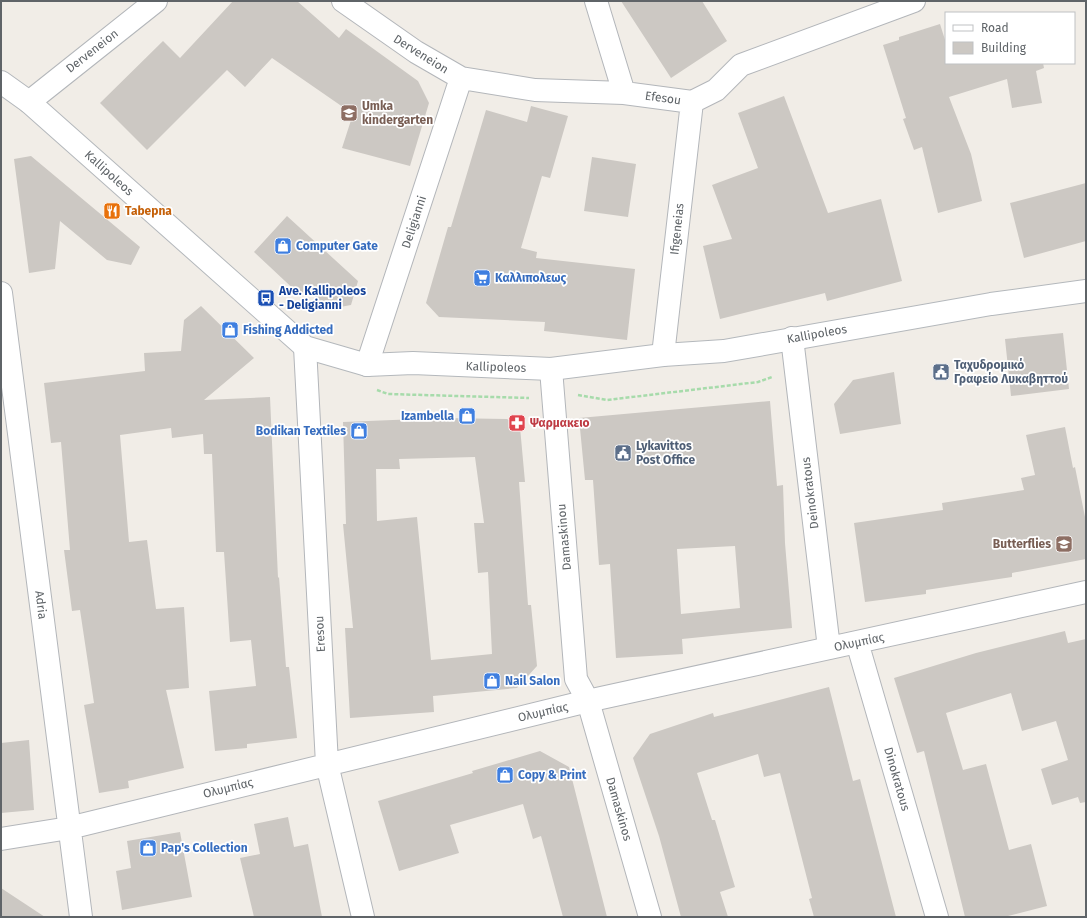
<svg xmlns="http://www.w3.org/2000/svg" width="1087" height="918" font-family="'Fira Sans',sans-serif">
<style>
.building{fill:#ccc8c3;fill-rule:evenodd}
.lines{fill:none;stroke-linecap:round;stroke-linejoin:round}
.street-casing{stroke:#b3b6ba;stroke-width:24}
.secondary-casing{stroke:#b4b8bc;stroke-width:24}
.path{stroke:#a7dbab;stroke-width:2.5;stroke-dasharray:4 2;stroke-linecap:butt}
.street{stroke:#fff;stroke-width:22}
.secondary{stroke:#fff;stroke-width:22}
.labels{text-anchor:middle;stroke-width:3.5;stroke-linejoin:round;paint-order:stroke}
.street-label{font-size:12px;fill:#5f6468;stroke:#fff}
.education-label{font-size:12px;font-weight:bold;fill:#785e54;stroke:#fff;text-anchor:start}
.food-label{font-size:12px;font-weight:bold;fill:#c56008;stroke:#fff;text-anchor:start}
.shop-label{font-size:12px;font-weight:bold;fill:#366cbe;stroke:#fff;text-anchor:start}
.transit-label{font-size:12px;font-weight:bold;fill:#164399;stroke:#fff;text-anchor:start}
.service-label{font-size:12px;font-weight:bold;fill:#4e5e75;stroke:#fff;text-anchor:start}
.health-label{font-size:12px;font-weight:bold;fill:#be3a42;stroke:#fff;text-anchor:start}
</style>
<rect width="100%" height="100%" fill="#f1ede7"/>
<path class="building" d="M233,1H297L339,38L346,29L418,81L429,103L410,166L342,148L353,114L272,58L245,87L227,70L147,150L100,103L163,41L180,58Z
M621,1H702L727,41L671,78Z
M940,24L946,43V63H1043L1044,68L1036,71L1042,103L1012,108L1007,79L949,97L971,154L982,201L938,213L922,147L914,150L903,119L906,118L883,45L899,40V37Z
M784,96L828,213L881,199L902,281L827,301L825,293L720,319L703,246L732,239L712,185L758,168L738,113Z
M531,106L568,116L550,178L542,176L521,248L537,252L536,258L635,269L627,340L544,331L545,322L439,317L426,303L448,227H451L486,110L527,122Z
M31,156L140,247L131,265L107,260L60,221L55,269L29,273L14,159Z
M592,157L636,164L628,217L584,211Z
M1086,183V241L1024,258L1010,203Z
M287,216L358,281L351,305L329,309L307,289L301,296L254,252Z
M201,306L254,358L204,400L270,397L278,578L279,577L286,667H289L297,738L247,744V748L215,751L209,691L256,686L251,640L230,642L224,552H216L212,454H204L203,434L172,438L171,428L120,435L129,542L147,540L156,609L184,607L189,688L166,690L184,768L128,781L129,788L99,793L84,705L94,703L80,610L72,611L64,550H70L61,442L51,443L44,383L145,371L144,353L181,351L184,320Z
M1063,333L1069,389L1011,396L1005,339Z
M894,372L901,424L840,434L834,404L853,380Z
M770,401L777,486L783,485L785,543L792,628L682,639L683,654L616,658L610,564L599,565L593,480H585L579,418ZM735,546L740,608L681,614L677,549Z
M443,418L507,419L520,427L525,482H519L528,605H531L537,666L517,688L433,696L434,712L350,718L345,628H353L343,524H346L343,422ZM475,457L484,523H474L478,573L488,572L492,654L431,660L417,517L377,521L376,469H400L399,459Z
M1065,427L1073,468L1075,467L1086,522V559L1012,573V577L926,590V594L865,602L854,523L943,510L942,503L1024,490L1021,478L1035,475L1026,435Z
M1065,631L1068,643L1086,639V802L1080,803L1078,797L1052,805L1041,769L1068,760L1056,721L1022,731L1011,693L946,713L963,770L986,764L1009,850L1031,844L1047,906L1004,917H965L924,751L917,753L894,678L976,653Z
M829,687L853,781L860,779L896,917H814L809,899L812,898L780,773L764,777L758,754L697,773L712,820H715L735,887L720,892L728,917H681L659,836L633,758L650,734L713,713L714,717Z
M29,740L34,810L1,813V743Z
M540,751L569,767L607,917H563L541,836L533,839L523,804L450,825L459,853L399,871L378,801L473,773L472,771Z
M288,817L294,847L308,844L322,917H254L240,858L260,854L254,824Z
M180,832L192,897L122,910L116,871L131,868L127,841Z
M1,888L45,917H1Z"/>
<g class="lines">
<defs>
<path id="street" d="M343,1L416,52L461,78L535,90L624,93L692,102L716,90L741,65L914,1
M596,1L624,93
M29,102L156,1
M1,293L81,917
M792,338L829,648
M305,347L327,764L363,917
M663,355L692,102
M367,365L461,78
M551,369L576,679L588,701L650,917
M857,642L937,917
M1,839L69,828L592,700L1086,592"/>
<path id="secondary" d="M1,82L29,102L305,347L367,365L413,363L551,369L663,355L724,351L991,304L1086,291"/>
</defs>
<use href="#street" class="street-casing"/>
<use href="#secondary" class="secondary-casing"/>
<path class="path" d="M377,390L388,394L529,398
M578,395L607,400L758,382L772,377"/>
<use href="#street" class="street"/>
<use href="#secondary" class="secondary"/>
</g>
<defs>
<symbol id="school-square" viewBox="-11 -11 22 22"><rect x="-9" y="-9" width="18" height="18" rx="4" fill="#8d6e63" stroke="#fff"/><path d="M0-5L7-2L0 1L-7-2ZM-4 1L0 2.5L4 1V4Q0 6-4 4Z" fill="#fff"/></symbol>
<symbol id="restaurant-square" viewBox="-11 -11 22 22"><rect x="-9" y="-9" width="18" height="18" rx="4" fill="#e8710a" stroke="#fff"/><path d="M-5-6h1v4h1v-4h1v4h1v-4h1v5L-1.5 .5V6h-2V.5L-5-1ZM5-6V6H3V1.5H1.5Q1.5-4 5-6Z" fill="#fff"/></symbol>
<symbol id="shop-square" viewBox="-11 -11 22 22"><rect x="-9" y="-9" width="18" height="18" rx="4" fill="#3f7fe0" stroke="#fff"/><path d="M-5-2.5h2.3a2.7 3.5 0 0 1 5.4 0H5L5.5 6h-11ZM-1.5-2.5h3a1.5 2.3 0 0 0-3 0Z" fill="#fff"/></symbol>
<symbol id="supermarket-square" viewBox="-11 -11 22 22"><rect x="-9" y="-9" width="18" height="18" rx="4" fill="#3f7fe0" stroke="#fff"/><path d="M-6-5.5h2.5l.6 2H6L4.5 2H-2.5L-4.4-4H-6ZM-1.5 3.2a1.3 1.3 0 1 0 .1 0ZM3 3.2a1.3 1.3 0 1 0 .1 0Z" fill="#fff"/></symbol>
<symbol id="bus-square" viewBox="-11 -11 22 22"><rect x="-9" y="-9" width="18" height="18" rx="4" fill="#1a4fb4" stroke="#fff"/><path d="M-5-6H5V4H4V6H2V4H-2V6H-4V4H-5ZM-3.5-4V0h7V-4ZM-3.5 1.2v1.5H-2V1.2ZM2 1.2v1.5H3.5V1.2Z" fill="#fff"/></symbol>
<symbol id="civic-square" viewBox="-11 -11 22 22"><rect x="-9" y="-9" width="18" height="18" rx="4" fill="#5c6f8a" stroke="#fff"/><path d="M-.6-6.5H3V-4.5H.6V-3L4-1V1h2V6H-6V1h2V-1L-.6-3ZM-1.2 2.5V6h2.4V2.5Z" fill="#fff"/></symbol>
<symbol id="pharmacy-square" viewBox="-11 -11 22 22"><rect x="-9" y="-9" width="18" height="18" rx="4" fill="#e0444e" stroke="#fff"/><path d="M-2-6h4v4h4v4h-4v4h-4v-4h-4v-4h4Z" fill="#fff"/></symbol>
</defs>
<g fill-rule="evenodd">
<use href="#school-square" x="339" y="103" width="20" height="20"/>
<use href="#restaurant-square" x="102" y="201" width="20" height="20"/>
<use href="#shop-square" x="273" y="236" width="20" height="20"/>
<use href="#supermarket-square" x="472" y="268" width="20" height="20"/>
<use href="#bus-square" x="256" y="288" width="20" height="20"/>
<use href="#shop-square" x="220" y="320" width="20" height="20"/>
<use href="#civic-square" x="931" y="362" width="20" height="20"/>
<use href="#shop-square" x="457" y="406" width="20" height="20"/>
<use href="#pharmacy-square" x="507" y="413" width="20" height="20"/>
<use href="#shop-square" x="349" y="421" width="20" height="20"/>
<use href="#civic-square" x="613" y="443" width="20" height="20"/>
<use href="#school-square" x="1054" y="534" width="20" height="20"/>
<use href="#shop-square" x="482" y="671" width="20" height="20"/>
<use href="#shop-square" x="495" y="765" width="20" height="20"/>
<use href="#shop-square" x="138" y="838" width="20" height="20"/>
</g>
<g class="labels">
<g class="street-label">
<text transform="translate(92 51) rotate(-38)" y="4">Derveneion</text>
<text transform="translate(421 54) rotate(32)" y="4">Derveneion</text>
<text transform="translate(663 98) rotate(8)" y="4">Efesou</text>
<text transform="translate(109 173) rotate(42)" y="4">Kallipoleos</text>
<text transform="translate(414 222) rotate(-72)" y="4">Deligianni</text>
<text transform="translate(677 229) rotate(-84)" y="4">Ifigeneias</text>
<text transform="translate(817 334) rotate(-10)" y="4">Kallipoleos</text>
<text transform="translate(496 367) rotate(2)" y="4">Kallipoleos</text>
<text transform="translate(810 493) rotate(-97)" y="4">Deinokratous</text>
<text transform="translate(564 537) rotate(-95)" y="4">Damaskinou</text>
<text transform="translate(41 605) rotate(83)" y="4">Adria</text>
<text transform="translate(320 634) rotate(-93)" y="4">Eresou</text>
<text transform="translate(859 642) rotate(-12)" y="4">Ολυμπίας</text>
<text transform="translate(543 712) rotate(-13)" y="4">Ολυμπίας</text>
<text transform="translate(897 779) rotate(74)" y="4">Dinokratous</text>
<text transform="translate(228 788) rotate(-14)" y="4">Ολυμπίας</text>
<text transform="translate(619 809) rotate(74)" y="4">Damaskinos</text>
</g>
<g class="education-label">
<text x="362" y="110">Umka<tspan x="362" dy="14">kindergarten</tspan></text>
<text x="1051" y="548" text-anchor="end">Butterflies</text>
</g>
<g class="food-label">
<text x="125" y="215">Tabepna</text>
</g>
<g class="shop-label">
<text x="296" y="250">Computer Gate</text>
<text x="495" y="282">Καλλιπολεως</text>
<text x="243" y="334">Fishing Addicted</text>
<text x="454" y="420" text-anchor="end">Izambella</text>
<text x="346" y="435" text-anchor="end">Bodikan Textiles</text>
<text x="505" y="685">Nail Salon</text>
<text x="518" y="779">Copy &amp; Print</text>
<text x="161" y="852">Pap's Collection</text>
</g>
<g class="transit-label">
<text x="279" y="295">Ave. Kallipoleos<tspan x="279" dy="14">- Deligianni</tspan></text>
</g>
<g class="service-label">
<text x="954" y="369">Ταχυδρομικό<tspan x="954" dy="14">Γραφείο Λυκαβηττού</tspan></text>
<text x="636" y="450">Lykavittos<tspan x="636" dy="14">Post Office</tspan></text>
</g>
<g class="health-label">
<text x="530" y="427">Ψαρμακειο</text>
</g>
</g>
<rect width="1087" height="918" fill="none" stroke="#5f6468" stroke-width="4"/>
<rect x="945" y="12" width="130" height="52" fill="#ffffff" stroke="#bfc1c3"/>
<rect x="953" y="25" width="20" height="6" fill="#ffffff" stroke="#bfc1c3"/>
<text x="981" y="32" font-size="12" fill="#5f6468">Road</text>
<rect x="953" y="42" width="20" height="12" fill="#ccc8c3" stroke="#bfc1c3"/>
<text x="981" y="52" font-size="12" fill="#5f6468">Building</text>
</svg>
